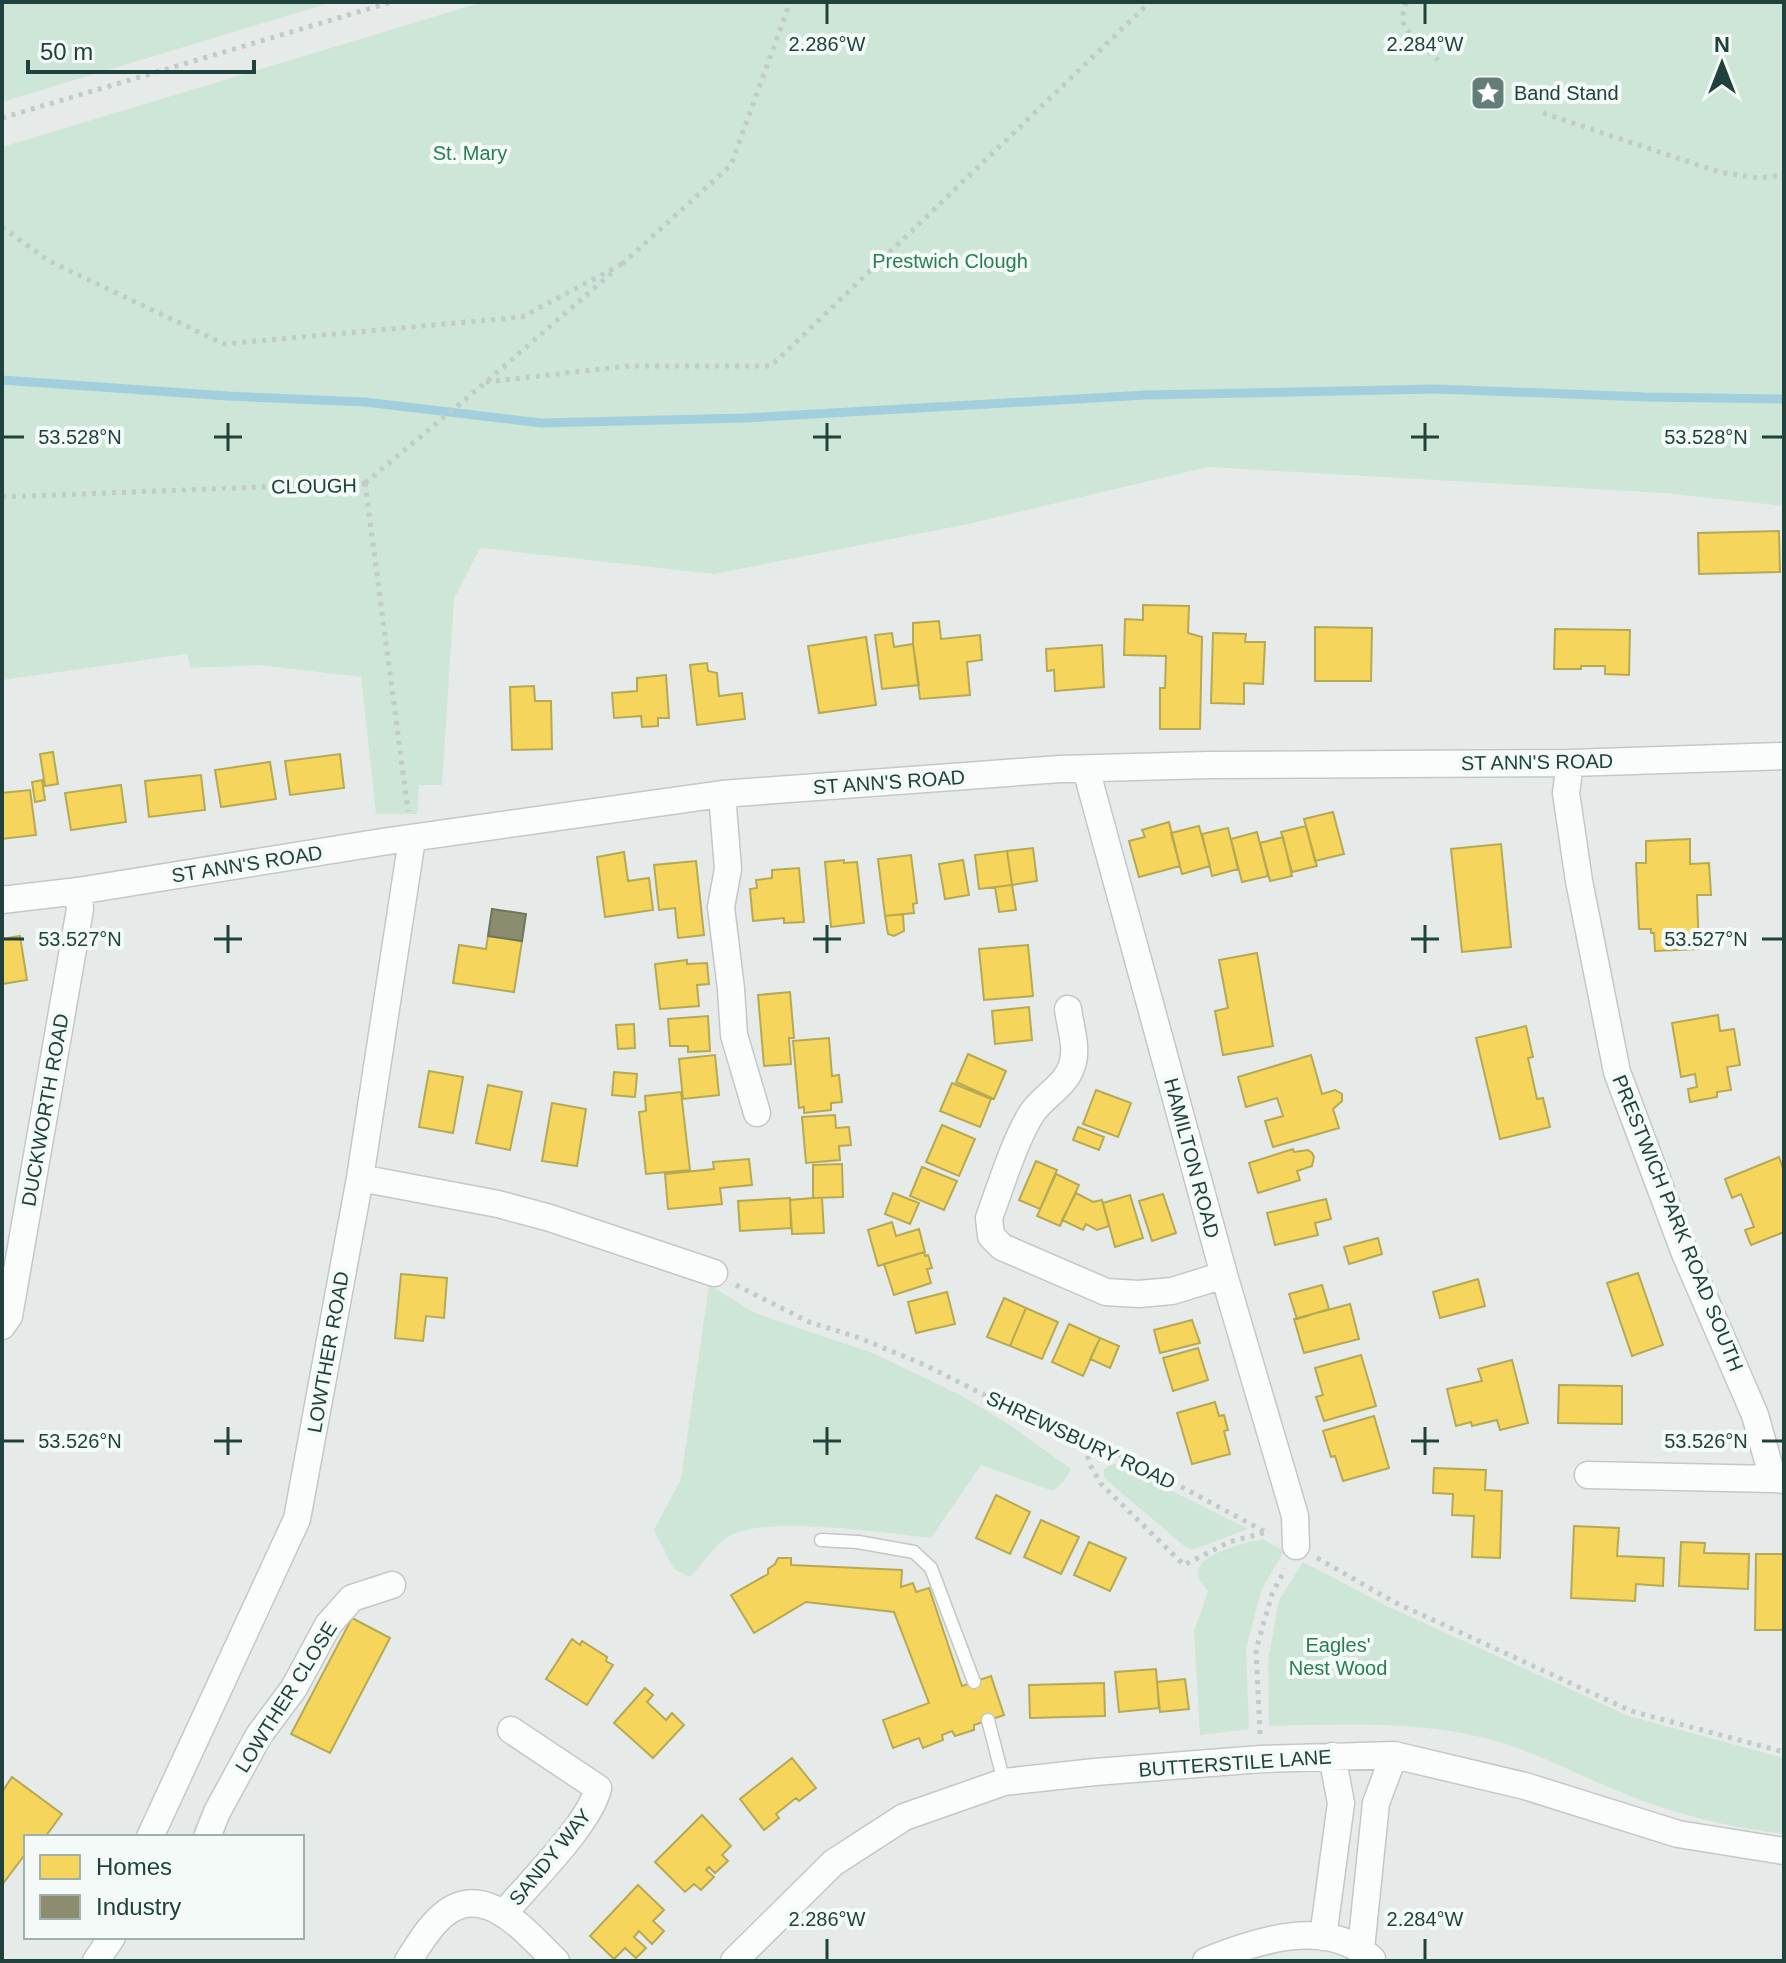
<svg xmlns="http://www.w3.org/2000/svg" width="1786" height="1963" font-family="Arial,sans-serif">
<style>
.green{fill:#cee6d7}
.homes{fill:#f6d55c;stroke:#b6a953;stroke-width:2}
.industry{fill:#8c8c6e;stroke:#6c765f;stroke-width:2}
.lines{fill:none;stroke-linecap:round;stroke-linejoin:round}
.stream{stroke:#a2cfde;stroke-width:9}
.lane-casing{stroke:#c3c8c7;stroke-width:15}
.street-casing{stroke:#c3c8c7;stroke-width:29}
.path{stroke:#c1cbc9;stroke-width:5;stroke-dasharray:4 6;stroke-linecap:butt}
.lane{stroke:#fbfcfc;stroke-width:12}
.street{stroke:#fbfcfc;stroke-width:26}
.ticks{fill:none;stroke:#20423d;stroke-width:3}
.labels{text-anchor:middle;stroke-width:8;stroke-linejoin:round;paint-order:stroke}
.poi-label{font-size:20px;fill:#20423d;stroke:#f4faf8;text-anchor:start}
.park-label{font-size:20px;fill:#267e51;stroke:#f4faf8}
.street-label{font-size:20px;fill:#20423d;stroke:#f4faf8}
.ticks-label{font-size:20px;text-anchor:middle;fill:#20423d;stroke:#f4faf8;stroke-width:8;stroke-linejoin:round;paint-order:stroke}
</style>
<rect width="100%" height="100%" fill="#e6ebe9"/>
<path class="green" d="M2,2H333L2,102Z
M483,2H1784V506L1664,493L1208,467L968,524L714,574L480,548L454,599L442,785H419L417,814H376L361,677L259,665L191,668L187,654L2,680V147Z
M709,1285L755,1313L875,1354L962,1396L1010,1425L1071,1469L1064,1481L1053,1491L981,1465L931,1538C884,1533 767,1515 729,1536C717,1543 701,1566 690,1577L674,1569L654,1530L681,1479Z
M1115,1464L1122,1466L1248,1529L1192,1550L1183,1545L1104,1478V1470L1108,1466Z
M1263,1539L1284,1551L1262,1589L1246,1648L1249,1729L1200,1735L1194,1631L1208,1591C1202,1584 1196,1578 1199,1568C1204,1552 1248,1542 1263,1539Z
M1303,1562L1389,1607L1629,1716L1784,1758V1834C1731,1827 1680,1816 1630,1796C1589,1780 1548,1758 1506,1744C1430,1720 1348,1724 1269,1726L1268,1660L1279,1600Z"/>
<path class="homes" d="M1779,531L1780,572L1699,574L1698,533Z
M1143,605L1189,606L1188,633L1202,637L1200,729H1160V688H1165L1166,656L1124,655L1125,619L1143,620Z
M939,621L941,639L980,635L982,660L967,662L970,695L920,699L913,644V623Z
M1315,627L1372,628L1371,681H1315Z
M1555,629L1630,630L1629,675L1605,674V666H1581V669H1554Z
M892,633L894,647L913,644L919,685L882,689L875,635Z
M1213,633L1246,634L1245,642H1265L1263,684L1244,683V704L1211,703Z
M866,637L876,705L819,713L808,646Z
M1102,645L1104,687L1055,691L1054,670L1047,671L1046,649Z
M707,663L708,671L717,673L719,696L742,693L745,719L697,725L690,665Z
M666,675L669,718H658V726L642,727L641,716L614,718L612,693L637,691V678Z
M534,686L535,701H551L552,749L512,750L510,687Z
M53,752L58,784L45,786L40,754Z
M340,754L344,788L290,795L285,761Z
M270,762L276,799L221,807L215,770Z
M201,775L205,810L149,817L145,781Z
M42,780L45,800L35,802L32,782Z
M121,785L126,822L71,830L65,793Z
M30,790L36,835L2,839V793Z
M1333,812L1344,854L1315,861L1304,819Z
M1169,822L1180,866L1139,877L1129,841L1145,837L1142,830Z
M1199,826L1210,866L1182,874L1171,833Z
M1306,826L1317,866L1292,872L1281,832Z
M1228,828L1238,869L1212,876L1202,834Z
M1257,832L1268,876L1242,882L1231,839Z
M1283,837L1292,876L1270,881L1260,843Z
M1690,839V864L1709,863L1711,895H1697L1699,949L1655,951L1654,933H1651V929H1639L1636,863H1646V841Z
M1501,844L1511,947L1462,952L1451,849Z
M1033,848L1037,881L1012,885L1007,851Z
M1007,851L1012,885L979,889L975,855Z
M624,852L628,881L649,878L653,910L605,917L597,857Z
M911,855L917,903L913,904L914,913L885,916L878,859Z
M844,860V863L857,862L864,923L831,927L825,862Z
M963,860L969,895L945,899L939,864Z
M696,861L704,935L678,938L675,908L659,910L654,865Z
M799,868L804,922L784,923V918L753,921L750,889L757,888L756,880L772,878V870Z
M1012,885L1016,910L999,912L995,887Z
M903,914L904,931L894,936L888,934L885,916Z
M20,936L27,980L2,984V939Z
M488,936L522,941L514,992L453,983L459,945L486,949Z
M1028,945L1033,996L984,1000L979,949Z
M1257,953L1273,1046L1223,1055L1215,1011L1228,1008L1219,960Z
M687,960V964L707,963L709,984L697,985L699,1006L660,1009L655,964Z
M790,992L794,1038H789L791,1064L764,1066L758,995Z
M1029,1007L1032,1040L995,1044L992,1011Z
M1718,1015L1720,1031L1734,1029L1740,1065L1727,1067L1731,1090L1717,1092V1097L1690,1102L1688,1089L1697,1087L1695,1074L1681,1077L1672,1023Z
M708,1016L710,1051L688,1052V1046H670L668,1019Z
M634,1024L635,1048L618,1049L616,1025Z
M1526,1026L1533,1057L1528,1058L1537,1099L1543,1098L1550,1127L1500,1139L1476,1038Z
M829,1038L832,1076L839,1075L842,1102L831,1103V1110L804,1113V1107L799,1108L793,1041Z
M968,1054L1006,1071L994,1099L956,1082Z
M715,1055L719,1095L683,1099L679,1059Z
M1311,1055L1322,1094L1335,1090L1342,1094V1101L1333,1109L1339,1128L1273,1147L1265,1121L1283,1116L1277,1098L1246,1107L1238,1077Z
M429,1071L463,1077L453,1133L419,1127Z
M614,1072L637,1074L635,1097L612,1095Z
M952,1083L991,1099L980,1127L940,1111Z
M488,1085L522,1092L510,1150L476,1143Z
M1096,1090L1131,1103L1118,1137L1083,1124Z
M681,1092L690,1170L646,1174L639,1112L646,1111L645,1096Z
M552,1103L586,1109L577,1166L542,1161Z
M835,1115L836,1128L849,1127L851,1145L839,1146L840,1160L806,1163L802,1117Z
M942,1125L975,1139L959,1176L926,1162Z
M1078,1127L1104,1137L1099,1150L1073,1140Z
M1293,1149L1294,1152L1308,1150L1312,1153L1314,1157L1312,1166L1297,1171L1300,1180L1258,1193L1249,1163Z
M1779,1157L1784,1171V1232L1751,1245L1745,1230L1754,1227L1741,1194L1732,1198L1725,1179Z
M749,1159L752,1185L720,1188L722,1204L668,1209L665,1174L714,1169L713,1162Z
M1036,1161L1057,1170L1040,1209L1019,1200Z
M842,1164L843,1197L813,1198V1165Z
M922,1167L957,1181L944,1210L910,1196Z
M1056,1174L1079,1185L1060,1226L1037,1216Z
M893,1193L919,1203L910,1224L885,1214Z
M1076,1193L1093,1202L1102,1200L1109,1226L1097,1230L1086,1224L1083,1230L1062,1220Z
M1163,1194L1176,1233L1152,1241L1139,1201Z
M1130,1195L1143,1238L1115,1247L1103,1203Z
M790,1198L791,1228L740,1231L738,1201Z
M813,1198H822L824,1233L792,1234L790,1200Z
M1326,1199L1331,1219L1315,1223L1318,1235L1275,1245L1267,1213Z
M892,1222L896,1236L919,1229L925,1252L878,1266L868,1230Z
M1378,1238L1382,1254L1349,1264L1344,1247Z
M924,1252L925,1256L928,1255L932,1268L927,1269L931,1283L894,1295L884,1264Z
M1638,1273L1663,1345L1632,1356L1607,1283Z
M401,1274L447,1278L444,1318L426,1316L423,1341L395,1338Z
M1478,1279L1485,1306L1440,1318L1433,1292Z
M1322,1285L1329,1309L1297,1319L1289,1294Z
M947,1292L955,1324L916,1333L908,1302Z
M1004,1298L1026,1308L1010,1346L987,1337Z
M1350,1304L1359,1339L1304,1353L1294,1319Z
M1026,1308L1058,1322L1042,1359L1010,1346Z
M1192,1320L1200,1343L1160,1353L1154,1330Z
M1069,1324L1100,1338L1083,1376L1052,1362Z
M1100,1338L1119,1346L1110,1368L1090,1359Z
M1198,1348L1208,1380L1173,1391L1163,1358Z
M1361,1355L1376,1406L1324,1421L1316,1397L1323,1395L1315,1368Z
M1512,1360L1528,1423L1500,1430L1497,1420L1472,1426L1471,1422L1456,1426L1447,1389L1482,1381L1478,1369Z
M1559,1385L1622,1386V1424L1558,1423Z
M1215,1402L1219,1416L1224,1415L1228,1430L1224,1431L1230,1454L1192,1464L1177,1413Z
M1374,1416L1389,1468L1343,1481L1335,1456L1331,1457L1323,1431Z
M1434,1468L1486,1470L1485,1490L1502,1491L1500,1558L1472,1557L1474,1516L1452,1515L1453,1494L1433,1493Z
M996,1495L1030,1512L1010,1554L976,1538Z
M1041,1520L1079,1537L1061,1574L1024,1557Z
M1574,1526L1619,1528L1617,1556L1664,1558L1663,1586L1636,1584L1635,1601L1571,1598Z
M1089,1542L1126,1558L1110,1591L1074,1575Z
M1681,1542L1705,1543L1704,1553L1749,1554L1748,1589L1679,1586Z
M1756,1554H1784V1630H1755Z
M778,1558H791V1565L902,1570L901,1587L913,1583L916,1592L929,1588L962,1686L991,1676L1004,1715L974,1725V1730L955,1736L952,1731L942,1735L943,1740L923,1748L919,1738L893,1748L883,1720L929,1703L894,1612L806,1602L754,1633L731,1595L768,1574V1569L775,1564Z
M352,1618L390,1638L330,1753L291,1734Z
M572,1639L580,1645L582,1641L607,1657L606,1661L613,1665L587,1705L546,1679Z
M1156,1669L1159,1708L1119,1712L1115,1672Z
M1185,1679L1189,1709L1160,1712L1157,1682Z
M1104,1683L1105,1716L1030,1718L1029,1685Z
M645,1688L653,1695L647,1702L666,1720L672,1713L684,1725L653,1758L614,1723Z
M792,1758L816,1788L799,1801L796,1798L776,1814L779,1818L764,1830L740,1799Z
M12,1777L62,1814L45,1837H26V1853L2,1885V1792Z
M702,1815L731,1846L722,1855L728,1861L715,1873L709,1867L706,1870L714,1877L701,1890L694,1884L685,1892L655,1862Z
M638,1885L664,1910L653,1921L664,1931L652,1944L639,1931L634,1937L646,1948L636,1958L625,1948L614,1959L590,1936Z"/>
<path class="industry" d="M492,909L526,914L522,941L488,936Z"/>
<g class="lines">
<path class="stream" d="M2,380L227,396L365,402L541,423L745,418L1146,395L1436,389L1646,397L1784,399"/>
<defs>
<path id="lane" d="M821,1540L858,1542L914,1552L931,1568L974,1682
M988,1720L1004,1782"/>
<path id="street" d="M1570,763L1566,793L1579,881L1617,1072L1684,1251L1755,1415L1773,1479L1784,1480
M1086,769L1224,1275L1295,1516L1296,1546
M722,794L728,869L721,907L731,989L734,1035L757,1113
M2,900L78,891L382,842L722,794L1060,769L1209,765L1570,763L1784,756
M1068,1009C1070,1026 1078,1048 1072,1065C1066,1086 1044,1095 1032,1113C1016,1137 1000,1188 989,1218L991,1236L1002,1247L1106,1292L1139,1294L1172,1291L1224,1275
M360,1178L498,1204L550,1218L714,1273
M2,1326L9,1316L80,909L78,891
M1588,1475L1773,1479
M150,1837L297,1519L360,1178L412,839
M207,1837L217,1812L259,1735L294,1688L328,1625L352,1598L392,1585
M505,1912C530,1882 590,1824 598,1788L511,1730
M1323,1937L1341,1803L1332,1756
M1361,1949L1376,1803L1394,1755
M96,1961L112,1937
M408,1961C418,1946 428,1928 442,1916C485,1879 526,1933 556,1961
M734,1961L833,1863L904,1817L1004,1782L1095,1772L1261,1759L1394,1755L1525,1786L1678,1834L1784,1851
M1206,1961C1256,1941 1326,1916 1372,1959"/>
</defs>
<use href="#lane" class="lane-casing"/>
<use href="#street" class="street-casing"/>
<path class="path" d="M1406,2L1403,14L1404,27L1438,60
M1543,113L1719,172L1758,178L1784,175
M2,118L392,2
M2,227L49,261L224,344L522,317L622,264
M622,264L731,165L790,2
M486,382L628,366H771L1150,2
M365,483L486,382L614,271
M365,483L408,811
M2,497L365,483
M736,1285L809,1322L857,1337L925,1365L1086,1446L1126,1457L1269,1534
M1086,1446L1089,1463L1101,1484L1184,1565L1229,1542L1267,1532
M1317,1558L1394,1602L1631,1711L1784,1752
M1260,1734L1256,1650L1272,1594L1285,1569"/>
<use href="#lane" class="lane"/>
<use href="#street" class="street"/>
</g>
<path class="ticks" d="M827,4V24M1425,4V24M228,423V451M827,423V451M1425,423V451M4,437H24M214,437H242M813,437H841M1411,437H1439M1762,437H1782M228,925V953M827,925V953M1425,925V953M4,939H24M214,939H242M813,939H841M1411,939H1439M1762,939H1782M228,1427V1455M827,1427V1455M1425,1427V1455M4,1441H24M214,1441H242M813,1441H841M1411,1441H1439M1762,1441H1782M827,1939V1959M1425,1939V1959"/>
<defs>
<symbol id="sight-square" viewBox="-11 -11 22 22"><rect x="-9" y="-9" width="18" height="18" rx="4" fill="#657d79" stroke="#f4faf8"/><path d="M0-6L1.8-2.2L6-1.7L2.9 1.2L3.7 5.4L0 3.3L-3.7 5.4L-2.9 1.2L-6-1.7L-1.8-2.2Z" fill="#fff"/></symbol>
</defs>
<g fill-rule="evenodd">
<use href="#sight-square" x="1468" y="73" width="40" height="40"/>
</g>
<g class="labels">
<g class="poi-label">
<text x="1514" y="100">Band Stand</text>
</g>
<g class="park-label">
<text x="470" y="160">St. Mary</text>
<text x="950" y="268">Prestwich Clough</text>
<text x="1338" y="1652">Eagles'<tspan x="1338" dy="23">Nest Wood</tspan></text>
</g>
<g class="street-label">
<text transform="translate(314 486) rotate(-1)" y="7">CLOUGH</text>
<text transform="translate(1537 762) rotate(-1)" y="7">ST ANN'S ROAD</text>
<text transform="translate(889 782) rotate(-4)" y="7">ST ANN'S ROAD</text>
<text transform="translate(247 864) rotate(-9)" y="7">ST ANN'S ROAD</text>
<text transform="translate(45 1110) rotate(-80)" y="7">DUCKWORTH ROAD</text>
<text transform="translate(1192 1158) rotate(75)" y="7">HAMILTON ROAD</text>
<text transform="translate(1678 1223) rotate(68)" y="7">PRESTWICH PARK ROAD SOUTH</text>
<text transform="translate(328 1352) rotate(-80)" y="7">LOWTHER ROAD</text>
<text transform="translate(1081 1440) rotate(25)" y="7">SHREWSBURY ROAD</text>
<text transform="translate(286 1697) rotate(-58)" y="7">LOWTHER CLOSE</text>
<text transform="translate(1235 1763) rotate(-4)" y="7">BUTTERSTILE LANE</text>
<text transform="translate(550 1857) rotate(-51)" y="7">SANDY WAY</text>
</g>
</g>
<g class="ticks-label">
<text x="827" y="51">2.286°W</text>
<text x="1425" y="51">2.284°W</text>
<text x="80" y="444">53.528°N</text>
<text x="1706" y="444">53.528°N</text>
<text x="80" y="946">53.527°N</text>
<text x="1706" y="946">53.527°N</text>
<text x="80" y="1448">53.526°N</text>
<text x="1706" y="1448">53.526°N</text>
<text x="827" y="1926">2.286°W</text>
<text x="1425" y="1926">2.284°W</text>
</g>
<rect width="1786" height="1963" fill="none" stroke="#20423d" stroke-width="8"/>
<rect x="24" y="1835" width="280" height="104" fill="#f4faf8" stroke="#9fb0ad" stroke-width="2"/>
<rect x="40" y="1855" width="40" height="24" fill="#f6d55c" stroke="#9fb0ad" stroke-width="2"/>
<text x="96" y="1875" font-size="24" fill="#20423d">Homes</text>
<rect x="40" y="1895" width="40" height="24" fill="#8c8c6e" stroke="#9fb0ad" stroke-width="2"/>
<text x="96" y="1915" font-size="24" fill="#20423d">Industry</text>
<g transform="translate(1722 64)" stroke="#f4faf8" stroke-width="6" paint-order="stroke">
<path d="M0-6L14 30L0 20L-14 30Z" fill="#20423d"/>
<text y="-12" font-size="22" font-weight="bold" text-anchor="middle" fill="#20423d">N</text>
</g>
<path d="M28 60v12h226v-12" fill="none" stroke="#20423d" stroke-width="4"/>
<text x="40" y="60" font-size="24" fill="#20423d" stroke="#f4faf8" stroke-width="6" paint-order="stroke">50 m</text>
</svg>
